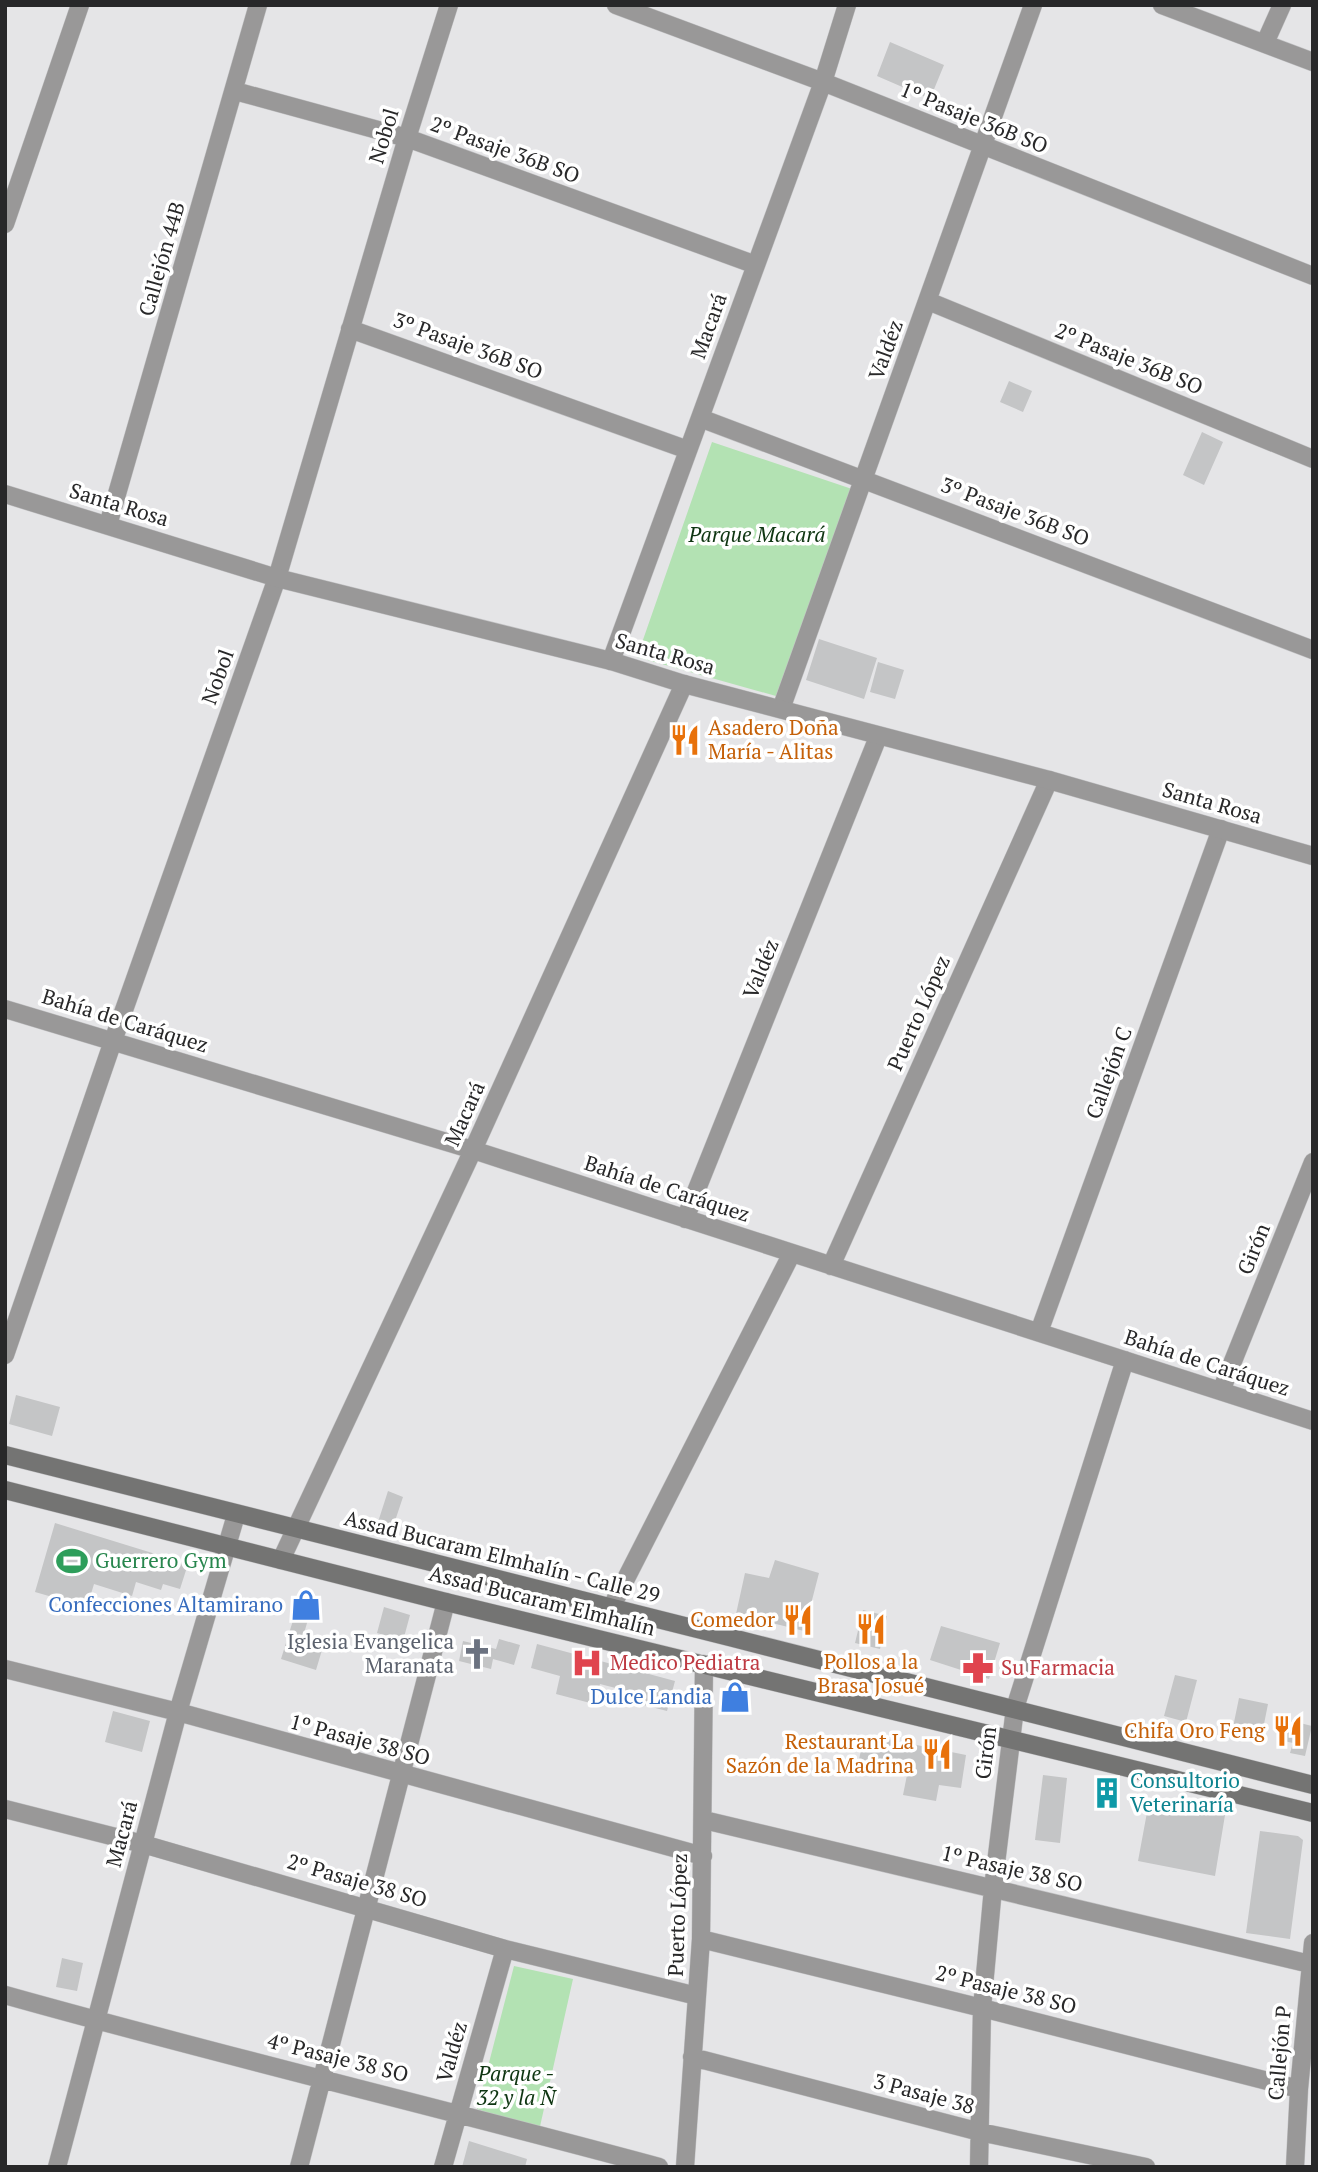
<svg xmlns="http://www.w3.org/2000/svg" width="1318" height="2172" font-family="'PT Serif',serif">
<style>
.green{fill:#b3e2b3}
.building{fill:#c4c5c6}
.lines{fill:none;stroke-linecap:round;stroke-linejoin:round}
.minor-casing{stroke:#c3c3c5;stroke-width:19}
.tertiary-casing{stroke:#c3c3c5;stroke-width:19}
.secondary-casing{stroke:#c3c3c5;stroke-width:19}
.minor{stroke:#999898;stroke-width:18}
.tertiary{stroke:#999898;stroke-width:18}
.secondary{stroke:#747473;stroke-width:18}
.labels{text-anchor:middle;stroke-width:7;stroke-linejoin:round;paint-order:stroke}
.street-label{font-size:21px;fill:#282829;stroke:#fff}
.park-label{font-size:21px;font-style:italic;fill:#0e3511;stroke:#fff}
.food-label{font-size:21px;fill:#c56008;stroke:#fff;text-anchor:end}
.leisure-label{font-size:21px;fill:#27864d;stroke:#fff;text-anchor:start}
.shop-label{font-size:21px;fill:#366cbe;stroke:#fff;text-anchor:end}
.worship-label{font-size:21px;fill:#5b616d;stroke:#fff;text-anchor:end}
.health-label{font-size:21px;fill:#be3a42;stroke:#fff;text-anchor:start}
.culture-label{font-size:21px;fill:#0d838f;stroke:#fff;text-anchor:start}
</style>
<rect width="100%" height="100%" fill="#e5e5e7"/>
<path class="green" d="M712,442L852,489L776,696L637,657Z
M514,1966L573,1979L539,2131L477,2109Z"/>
<path class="building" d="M890,42L944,65L930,99L877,76Z
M1009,381L1032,391L1023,412L1000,402Z
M1202,432L1223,442L1204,485L1183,475Z
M819,639L877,658L864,699L806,680Z
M878,662L904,670L895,699L870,692Z
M16,1395L60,1407L52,1436L9,1424Z
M388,1491L403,1497L393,1527L378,1522Z
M55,1523L188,1564L180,1589L163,1584L161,1590L136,1582L132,1596L94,1584L87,1607L35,1592Z
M775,1560L819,1573L804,1631L736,1614L745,1573L769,1578Z
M300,1598L313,1602L301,1644L322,1650L316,1670L281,1659Z
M384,1607L410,1615L403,1641L377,1633Z
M863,1610L887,1616L880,1649L855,1643Z
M941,1626L1000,1643L989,1679L930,1660Z
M499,1639L520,1645L514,1665L493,1659L491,1669L459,1661L463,1641L496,1649Z
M537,1644L675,1681L667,1711L636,1703L639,1694L600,1684L594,1704L556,1694L560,1676L531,1668Z
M1175,1675L1197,1680L1186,1722L1164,1716Z
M724,1691L744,1693L742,1710L722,1708Z
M1239,1698L1268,1704L1261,1739L1232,1732Z
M113,1711L150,1721L142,1752L105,1742Z
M1284,1719L1312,1726L1305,1756L1290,1753L1293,1743L1279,1740Z
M887,1739L966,1755L961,1788L939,1785L936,1801L903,1795L909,1765L883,1760L881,1769L858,1764L863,1741L886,1746Z
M1043,1775L1067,1778L1060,1843L1035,1840Z
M1096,1782L1119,1784L1118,1804L1095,1802Z
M1148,1807L1199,1816L1200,1811L1225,1815L1215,1876L1138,1861Z
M1260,1831L1298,1836L1303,1840L1290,1939L1246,1933Z
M62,1958L83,1963L77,1991L56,1987Z
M469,2141L527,2159L525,2167H462Z"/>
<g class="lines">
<defs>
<path id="minor" d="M616,5L823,82L1313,276
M1162,5L1313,62
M1265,43L1282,5
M235,91L407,138L756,265
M5,224L80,5
M928,301L1313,459
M350,329L688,450
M700,418L1313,650
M108,525L258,5
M611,661L823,82L847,5
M781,709L1033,5
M5,1009L473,1150L1313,1421
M685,1219L878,737
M831,1266L1049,780
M1039,1332L1221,829
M5,1355L113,1041L277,578L407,138L449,5
M1221,1391L1313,1162
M281,1560L473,1150L684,684
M611,1608L792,1253
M5,1669L178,1712L703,1856
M5,1809L143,1844L505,1949L697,1996
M704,1820L1310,1964
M701,1939L982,2008L1299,2089
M5,1995C222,2056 441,2108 659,2167
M692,2057L980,2132L1146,2167
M57,2167L178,1712L236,1515
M299,2167L446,1602
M443,2167L505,1949
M685,2167L701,1939L704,1664
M979,2167L982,2008L993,1888L1015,1708L1125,1360
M1295,2167L1299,2089L1313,1943"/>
<path id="tertiary" d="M5,494L277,578L611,661L684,684L1049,780L1313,856"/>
<path id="secondary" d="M5,1455C440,1567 878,1672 1313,1785
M5,1490L446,1602L1313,1813"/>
</defs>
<use href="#minor" class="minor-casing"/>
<use href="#tertiary" class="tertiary-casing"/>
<use href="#secondary" class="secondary-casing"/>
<use href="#minor" class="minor"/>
<use href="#tertiary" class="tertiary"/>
<use href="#secondary" class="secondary"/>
</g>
<defs>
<symbol id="restaurant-bare" viewBox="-9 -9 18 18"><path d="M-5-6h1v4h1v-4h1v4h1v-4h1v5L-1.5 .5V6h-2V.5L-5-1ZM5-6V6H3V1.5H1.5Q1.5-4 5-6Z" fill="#e8710a" stroke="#fff" stroke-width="2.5" paint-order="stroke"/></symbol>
<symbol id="stadium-bare" viewBox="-9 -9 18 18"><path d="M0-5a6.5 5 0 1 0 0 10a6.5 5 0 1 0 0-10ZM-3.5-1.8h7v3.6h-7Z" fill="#2e9e5b" stroke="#fff" stroke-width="2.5" paint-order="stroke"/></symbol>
<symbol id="shop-bare" viewBox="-9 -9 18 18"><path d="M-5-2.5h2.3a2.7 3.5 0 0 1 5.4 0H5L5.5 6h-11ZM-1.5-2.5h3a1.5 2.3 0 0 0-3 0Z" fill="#3f7fe0" stroke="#fff" stroke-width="2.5" paint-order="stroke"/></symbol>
<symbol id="church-bare" viewBox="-9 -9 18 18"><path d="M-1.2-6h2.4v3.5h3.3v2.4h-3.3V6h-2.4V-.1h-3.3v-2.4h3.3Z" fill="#6b7280" stroke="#fff" stroke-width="2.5" paint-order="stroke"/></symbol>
<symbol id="hospital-bare" viewBox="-9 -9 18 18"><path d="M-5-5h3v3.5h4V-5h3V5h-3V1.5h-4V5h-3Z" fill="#e0444e" stroke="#fff" stroke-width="2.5" paint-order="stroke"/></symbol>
<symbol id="pharmacy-bare" viewBox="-9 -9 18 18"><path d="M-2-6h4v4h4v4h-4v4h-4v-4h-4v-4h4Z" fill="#e0444e" stroke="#fff" stroke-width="2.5" paint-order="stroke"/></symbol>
<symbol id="building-bare" viewBox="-9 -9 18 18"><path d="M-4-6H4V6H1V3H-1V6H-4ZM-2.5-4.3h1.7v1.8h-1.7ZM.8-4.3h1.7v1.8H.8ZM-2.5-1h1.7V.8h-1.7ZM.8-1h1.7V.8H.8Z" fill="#0f9aa8" stroke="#fff" stroke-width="2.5" paint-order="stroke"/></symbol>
</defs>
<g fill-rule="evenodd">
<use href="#restaurant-bare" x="663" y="718" width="44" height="44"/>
<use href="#stadium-bare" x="50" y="1539" width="44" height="44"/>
<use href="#shop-bare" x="284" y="1583" width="44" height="44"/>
<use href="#restaurant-bare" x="776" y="1598" width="44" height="44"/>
<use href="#restaurant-bare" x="849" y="1607" width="44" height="44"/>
<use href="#church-bare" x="455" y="1632" width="44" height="44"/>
<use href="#hospital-bare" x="565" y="1641" width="44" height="44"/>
<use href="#pharmacy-bare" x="956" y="1646" width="44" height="44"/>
<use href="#shop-bare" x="713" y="1675" width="44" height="44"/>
<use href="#restaurant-bare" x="1266" y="1709" width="44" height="44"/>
<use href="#restaurant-bare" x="915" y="1732" width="44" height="44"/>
<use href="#building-bare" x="1085" y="1771" width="44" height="44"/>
</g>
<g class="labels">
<g class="street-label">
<text transform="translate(974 118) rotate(22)" y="7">1º Pasaje 36B SO</text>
<text transform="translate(384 136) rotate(-73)" y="7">Nobol</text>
<text transform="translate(505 150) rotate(20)" y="7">2º Pasaje 36B SO</text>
<text transform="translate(162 259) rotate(-74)" y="7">Callejón 44B</text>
<text transform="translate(709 326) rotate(-70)" y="7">Macará</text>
<text transform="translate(468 346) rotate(20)" y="7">3º Pasaje 36B SO</text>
<text transform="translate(886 350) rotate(-70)" y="7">Valdéz</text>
<text transform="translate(1129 359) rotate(22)" y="7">2º Pasaje 36B SO</text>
<text transform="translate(119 505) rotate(17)" y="7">Santa Rosa</text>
<text transform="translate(1015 512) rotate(21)" y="7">3º Pasaje 36B SO</text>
<text transform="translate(665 654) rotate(16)" y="7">Santa Rosa</text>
<text transform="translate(218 677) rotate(-70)" y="7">Nobol</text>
<text transform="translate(1212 803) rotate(16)" y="7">Santa Rosa</text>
<text transform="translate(761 969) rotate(-68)" y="7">Valdéz</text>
<text transform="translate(919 1013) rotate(-66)" y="7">Puerto López</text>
<text transform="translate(125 1021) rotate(17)" y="7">Bahía de Caráquez</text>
<text transform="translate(1109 1073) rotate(-70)" y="7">Callejón C</text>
<text transform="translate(465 1114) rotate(-66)" y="7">Macará</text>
<text transform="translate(667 1189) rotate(18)" y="7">Bahía de Caráquez</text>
<text transform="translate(1254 1249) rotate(-68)" y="7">Girón</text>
<text transform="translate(1207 1363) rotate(18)" y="7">Bahía de Caráquez</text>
<text transform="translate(502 1557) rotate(14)" y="7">Assad Bucaram Elmhalín - Calle 29</text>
<text transform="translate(542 1601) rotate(14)" y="7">Assad Bucaram Elmhalín</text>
<text transform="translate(360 1740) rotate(15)" y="7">1º Pasaje 38 SO</text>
<text transform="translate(986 1753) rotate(-83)" y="7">Girón</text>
<text transform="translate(122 1834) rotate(-75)" y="7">Macará</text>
<text transform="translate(1012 1869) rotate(13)" y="7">1º Pasaje 38 SO</text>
<text transform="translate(357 1881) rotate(16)" y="7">2º Pasaje 38 SO</text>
<text transform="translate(678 1915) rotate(-88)" y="7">Puerto López</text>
<text transform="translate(1006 1990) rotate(14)" y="7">2º Pasaje 38 SO</text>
<text transform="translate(452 2052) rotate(-74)" y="7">Valdéz</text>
<text transform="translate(1280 2053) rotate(-85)" y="7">Callejón P</text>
<text transform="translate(338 2058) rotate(14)" y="7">4º Pasaje 38 SO</text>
<text transform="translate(924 2094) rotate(15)" y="7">3 Pasaje 38</text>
</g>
<g class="park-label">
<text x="757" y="542">Parque Macará</text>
<text x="516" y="2081">Parque -<tspan x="516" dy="24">32 y la Ñ</tspan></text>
</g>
<g class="food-label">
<text x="708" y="735" text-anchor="start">Asadero Doña<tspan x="708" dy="24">María - Alitas</tspan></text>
<text x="775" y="1627">Comedor</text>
<text x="871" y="1669" text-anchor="middle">Pollos a la<tspan x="871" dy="24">Brasa Josué</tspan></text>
<text x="1265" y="1738">Chifa Oro Feng</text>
<text x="914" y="1749">Restaurant La<tspan x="914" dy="24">Sazón de la Madrina</tspan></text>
</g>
<g class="leisure-label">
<text x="95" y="1568">Guerrero Gym</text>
</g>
<g class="shop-label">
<text x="283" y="1612">Confecciones Altamirano</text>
<text x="712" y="1704">Dulce Landia</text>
</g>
<g class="worship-label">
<text x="454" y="1649">Iglesia Evangelica<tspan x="454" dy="24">Maranata</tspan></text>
</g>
<g class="health-label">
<text x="610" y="1670">Medico Pediatra</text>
<text x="1001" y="1675">Su Farmacia</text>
</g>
<g class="culture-label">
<text x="1130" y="1788">Consultorio<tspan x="1130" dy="24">Veterinaría</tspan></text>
</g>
</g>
<rect width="1318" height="2172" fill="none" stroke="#282829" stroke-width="14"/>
</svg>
